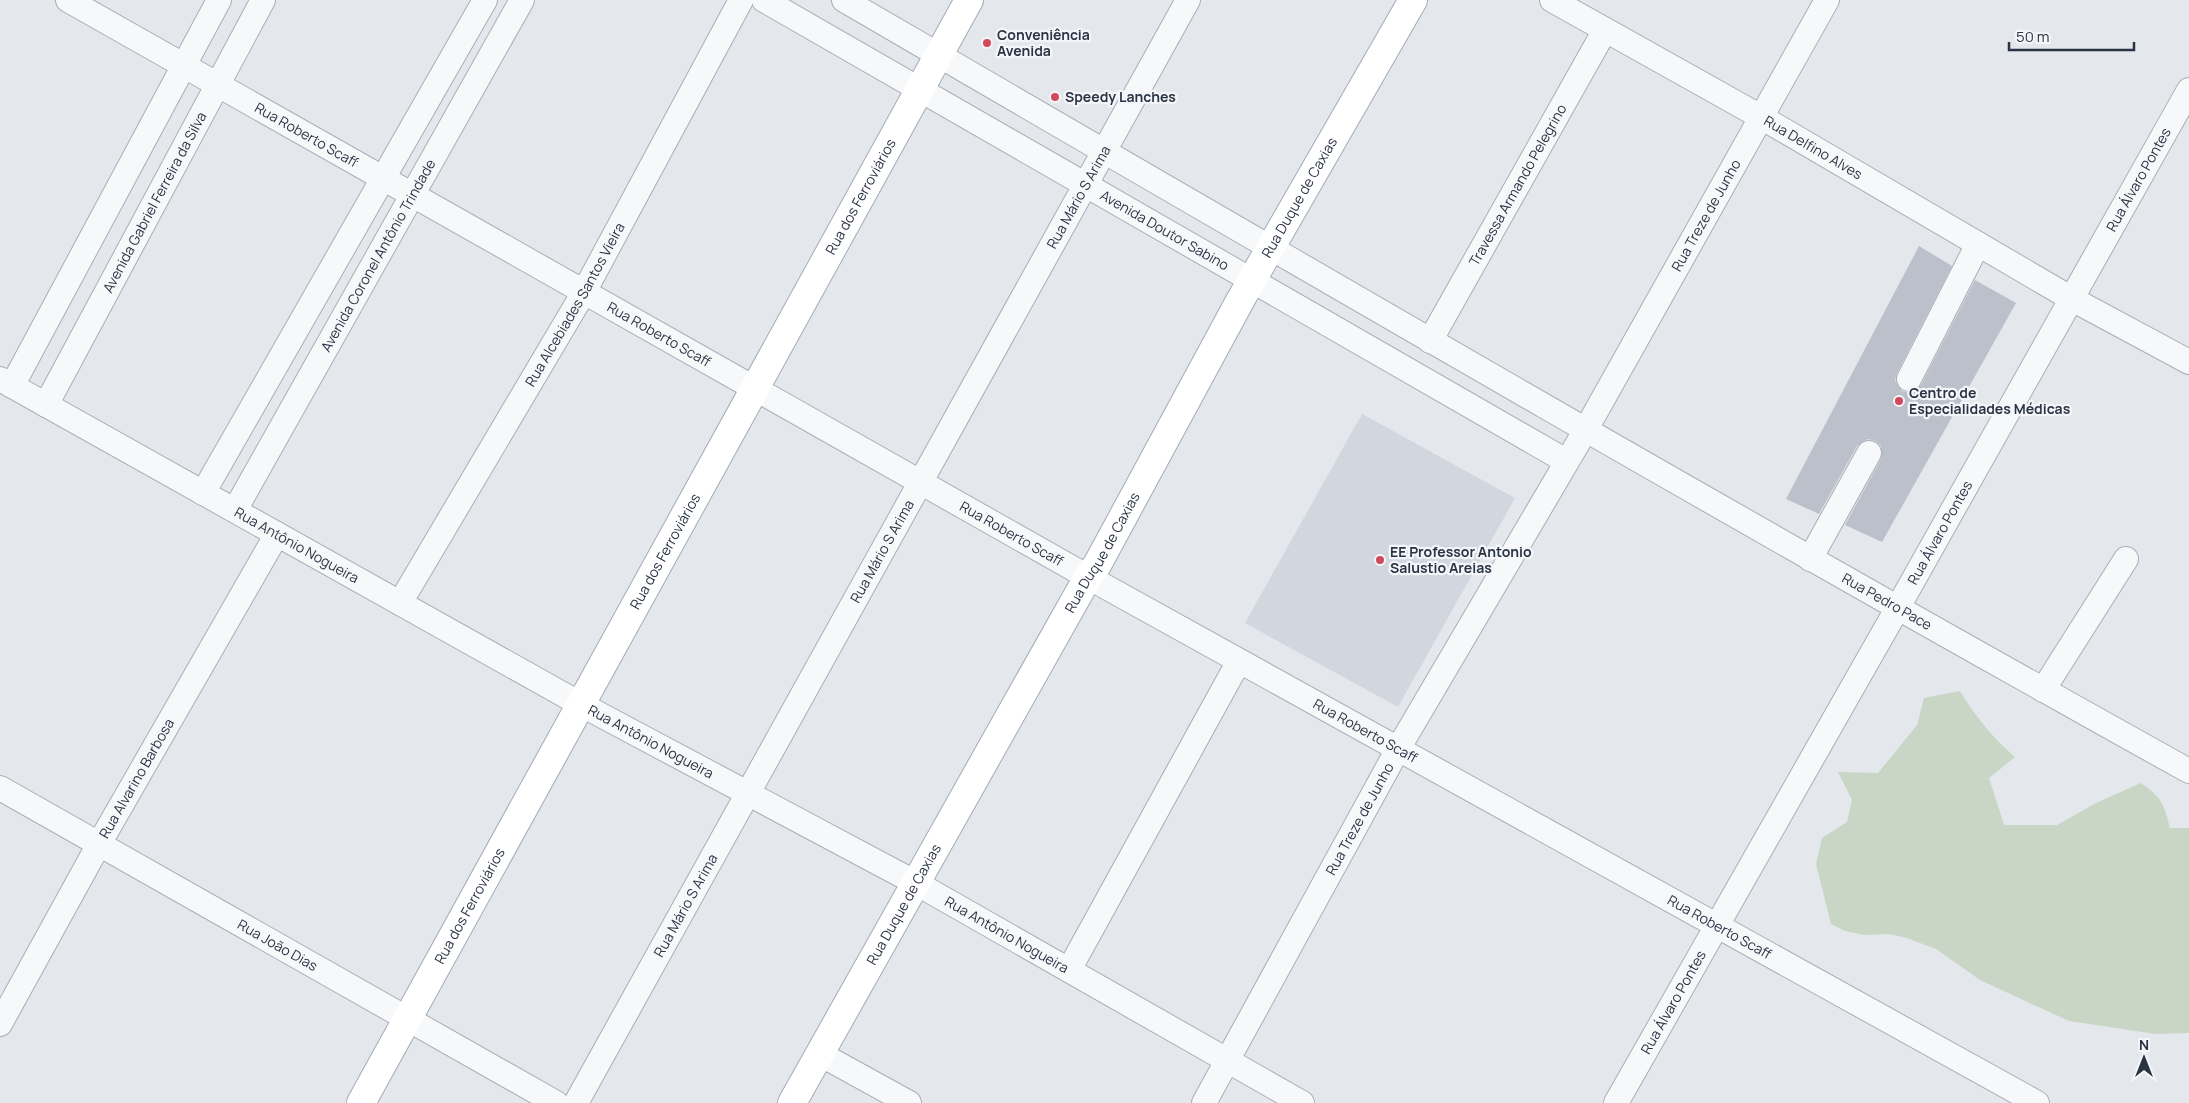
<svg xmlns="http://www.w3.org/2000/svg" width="2189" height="1103" font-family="Manrope,sans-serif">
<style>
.built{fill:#d2d6de}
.green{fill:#c9d6c5}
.building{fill:#bbc0ca}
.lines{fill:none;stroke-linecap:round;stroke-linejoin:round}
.minor-casing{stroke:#a9aeb7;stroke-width:26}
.major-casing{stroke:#a3abb8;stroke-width:30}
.minor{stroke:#f7f8fa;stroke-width:24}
.major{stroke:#fff;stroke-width:28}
.poi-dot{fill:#d1495b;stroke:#f4f6f9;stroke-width:2}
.labels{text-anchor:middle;stroke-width:4.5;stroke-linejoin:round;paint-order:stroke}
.poi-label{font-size:14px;font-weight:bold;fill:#2b3445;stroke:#f4f6f9;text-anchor:start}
.street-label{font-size:14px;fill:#2b3445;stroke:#f4f6f9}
</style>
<rect width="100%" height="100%" fill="#e4e7ec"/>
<path class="built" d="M1362,414L1515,498L1398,707L1245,623Z"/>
<path class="green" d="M1960,691C1976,717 1992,737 2015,757L1989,778L2004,825H2057L2096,803L2141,783C2161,797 2164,804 2170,828H2189V1033L2156,1034L2069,1021L1980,980L1936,949L1907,938L1889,934L1864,935L1845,931L1831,924L1816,864L1822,838L1847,822L1852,800L1838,772L1878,773L1917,725L1924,698Z"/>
<path class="building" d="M1919,246L1952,266L1897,373L1895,380L1902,391L1910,393L1921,385L1975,280L2016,303L1882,542L1845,525L1881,459V446L1875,441L1868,439L1857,446L1819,514L1786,499Z"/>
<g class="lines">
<defs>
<g id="minor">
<path id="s1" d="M68,0L1088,577L2037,1103"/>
<path id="s2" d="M764,0L1566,461"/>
<path id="s3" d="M844,0C1291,260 1737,520 2189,771"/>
<path id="s4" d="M1552,0L1761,117L2072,299L2189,362"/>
<path id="s5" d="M1430,341L1605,30"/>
<path id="s6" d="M0,379L582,705L916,883L1302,1103"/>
<path d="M1909,379L1978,244"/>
<path d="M12,386L219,0"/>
<path id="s7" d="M46,405L263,0"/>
<path d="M203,493L485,0"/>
<path id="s8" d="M235,510L522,0"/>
<path d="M1810,559L1869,453"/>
<path id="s9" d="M400,603L584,292L741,0"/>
<path d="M2043,690L2126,559"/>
<path id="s10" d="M0,788L556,1103"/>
<path d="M1069,970L1239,661"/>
<path id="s11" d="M0,1024L99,844L277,534"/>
<path d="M820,1054L909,1103"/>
<path id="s12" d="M576,1103L1188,0"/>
<path id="s13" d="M1204,1103L1398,749L1585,431L1827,0"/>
<path id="s14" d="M1616,1103L1897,609L2189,90"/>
</g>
<g id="major">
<path id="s15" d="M361,1103L969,0"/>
<path id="s16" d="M792,1103L1088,577L1097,565L1241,299L1413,0"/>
</g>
</defs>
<use href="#minor" class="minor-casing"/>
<use href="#major" class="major-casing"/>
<use href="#minor" class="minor"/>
<use href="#major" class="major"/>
</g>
<g class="poi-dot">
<circle cx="987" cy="43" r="5"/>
<circle cx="1055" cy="97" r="5"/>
<circle cx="1899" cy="401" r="5"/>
<circle cx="1380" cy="560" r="5"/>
</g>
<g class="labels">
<g class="poi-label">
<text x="997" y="40">Conveniência<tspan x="997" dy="16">Avenida</tspan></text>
<text x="1065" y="102">Speedy Lanches</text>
<text x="1909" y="398">Centro de<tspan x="1909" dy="16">Especialidades Médicas</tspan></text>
<text x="1390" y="557">EE Professor Antonio<tspan x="1390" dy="16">Salustio Areias</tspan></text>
</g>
<g class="street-label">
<text dy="5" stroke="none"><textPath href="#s1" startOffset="274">Rua Roberto Scaff</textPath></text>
<text dy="5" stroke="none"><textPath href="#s4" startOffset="300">Rua Delfino Alves</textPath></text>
<text dy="5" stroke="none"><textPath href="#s14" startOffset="1061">Rua Álvaro Pontes</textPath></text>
<text dy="5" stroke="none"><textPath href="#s5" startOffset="179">Travessa Armando Pelegrino</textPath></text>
<text dy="5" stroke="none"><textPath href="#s15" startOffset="1035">Rua dos Ferroviários</textPath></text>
<text dy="5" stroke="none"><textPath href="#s12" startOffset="1036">Rua Mário S Arima</textPath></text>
<text dy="5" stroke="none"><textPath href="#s16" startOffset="1038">Rua Duque de Caxias</textPath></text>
<text dy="5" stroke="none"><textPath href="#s7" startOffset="230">Avenida Gabriel Ferreira da Silva</textPath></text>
<text dy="5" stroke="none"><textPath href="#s13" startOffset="1020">Rua Treze de Junho</textPath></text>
<text dy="5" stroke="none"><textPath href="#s2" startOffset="462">Avenida Doutor Sabino</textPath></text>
<text dy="5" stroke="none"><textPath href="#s8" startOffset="292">Avenida Coronel Antônio Trindade</textPath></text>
<text dy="5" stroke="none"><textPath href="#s9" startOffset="346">Rua Alcebiades Santos Vieira</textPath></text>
<text dy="5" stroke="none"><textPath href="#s1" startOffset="679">Rua Roberto Scaff</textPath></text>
<text dy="5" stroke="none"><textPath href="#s14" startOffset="656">Rua Álvaro Pontes</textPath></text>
<text dy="5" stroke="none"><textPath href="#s1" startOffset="1084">Rua Roberto Scaff</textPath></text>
<text dy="5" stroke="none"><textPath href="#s6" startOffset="340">Rua Antônio Nogueira</textPath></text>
<text dy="5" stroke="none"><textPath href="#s15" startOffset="630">Rua dos Ferroviários</textPath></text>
<text dy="5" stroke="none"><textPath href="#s16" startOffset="632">Rua Duque de Caxias</textPath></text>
<text dy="5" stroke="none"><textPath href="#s12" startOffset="631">Rua Mário S Arima</textPath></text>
<text dy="5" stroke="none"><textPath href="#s3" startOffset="1204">Rua Pedro Pace</textPath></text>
<text dy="5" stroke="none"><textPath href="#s1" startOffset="1489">Rua Roberto Scaff</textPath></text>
<text dy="5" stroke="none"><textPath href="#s6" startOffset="745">Rua Antônio Nogueira</textPath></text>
<text dy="5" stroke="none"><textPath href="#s11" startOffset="281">Rua Alvarino Barbosa</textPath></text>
<text dy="5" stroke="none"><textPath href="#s13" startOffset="324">Rua Treze de Junho</textPath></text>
<text dy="5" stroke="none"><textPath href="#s16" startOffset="228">Rua Duque de Caxias</textPath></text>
<text dy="5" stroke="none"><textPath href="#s15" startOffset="225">Rua dos Ferroviários</textPath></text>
<text dy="5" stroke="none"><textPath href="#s12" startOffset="226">Rua Mário S Arima</textPath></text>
<text dy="5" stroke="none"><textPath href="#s1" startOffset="1894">Rua Roberto Scaff</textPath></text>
<text dy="5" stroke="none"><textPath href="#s6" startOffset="1150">Rua Antônio Nogueira</textPath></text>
<text dy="5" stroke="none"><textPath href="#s10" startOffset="319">Rua João Dias</textPath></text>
<text dy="5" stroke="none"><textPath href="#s14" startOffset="116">Rua Álvaro Pontes</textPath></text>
</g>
</g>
<g transform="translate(2144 1058)" stroke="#f4f6f9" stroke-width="4" paint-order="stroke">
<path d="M0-4L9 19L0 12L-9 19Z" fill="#2b3445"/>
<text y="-8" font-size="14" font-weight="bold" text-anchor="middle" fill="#2b3445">N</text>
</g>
<path d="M2009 42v8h125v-8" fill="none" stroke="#2b3445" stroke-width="2.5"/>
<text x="2016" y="42" font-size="15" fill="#2b3445" stroke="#f4f6f9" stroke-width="4" paint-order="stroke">50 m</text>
</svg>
